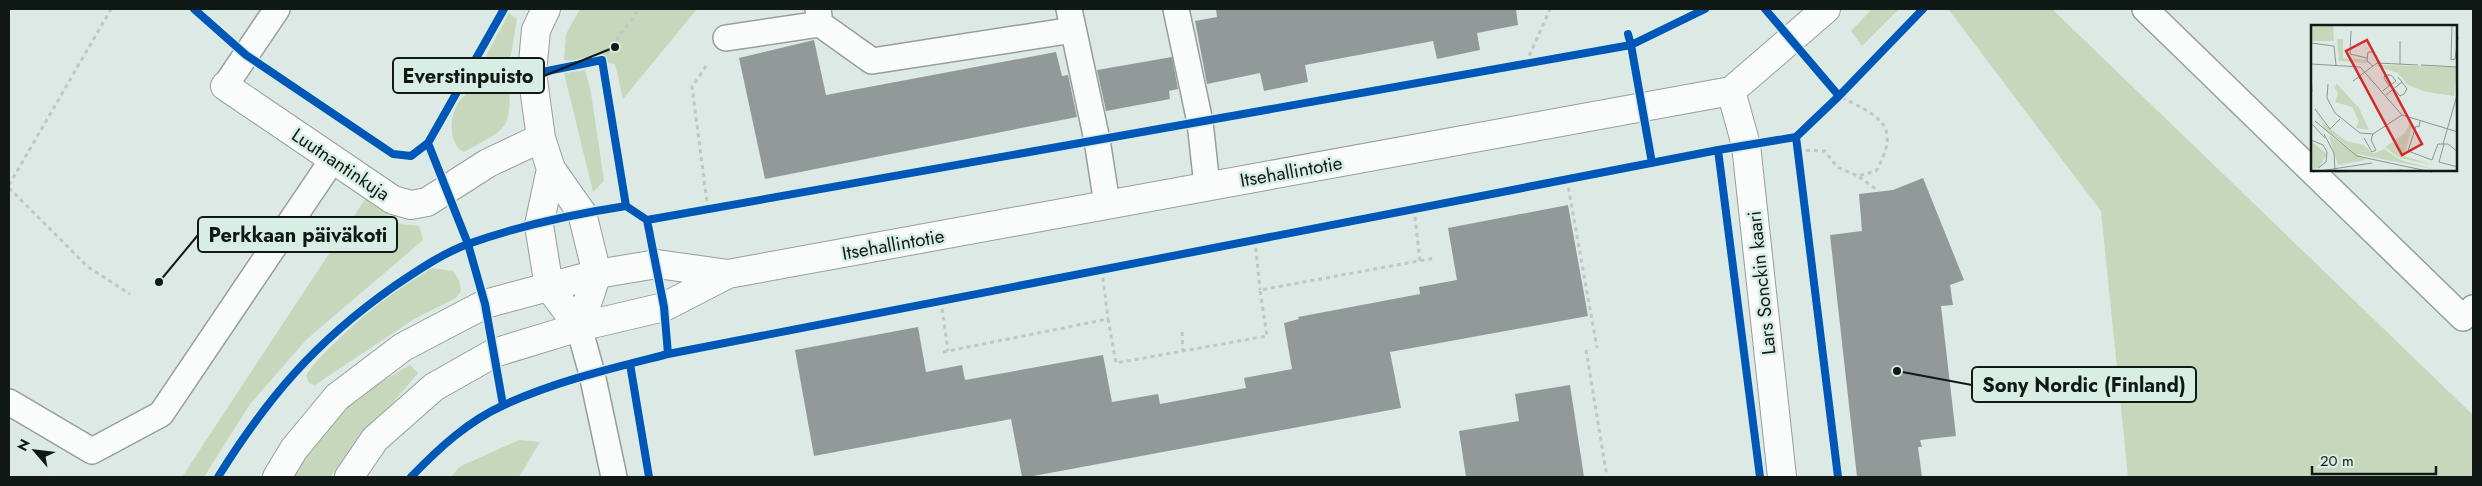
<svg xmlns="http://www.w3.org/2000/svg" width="2482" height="486" font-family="Jost,sans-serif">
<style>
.green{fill:#c6d7bc}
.building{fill:#919a98}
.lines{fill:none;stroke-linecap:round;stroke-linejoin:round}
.service-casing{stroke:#969f9b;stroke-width:28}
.minor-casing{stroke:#969f9b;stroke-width:30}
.secondary-casing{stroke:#969f9b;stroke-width:30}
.path{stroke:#c2c6c5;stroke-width:3;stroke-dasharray:4 4;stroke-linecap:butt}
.service{stroke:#fafcfb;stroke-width:25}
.minor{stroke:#fafcfb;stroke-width:28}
.secondary{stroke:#fafcfb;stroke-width:28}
.cycleway-casing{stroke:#d8eee5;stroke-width:11}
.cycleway{stroke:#0057b8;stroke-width:8}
.labels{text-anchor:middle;stroke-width:5;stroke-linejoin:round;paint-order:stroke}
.street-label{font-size:19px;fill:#111916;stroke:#d8eee5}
.inset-road{fill:none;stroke:#8b9692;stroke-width:1}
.view{fill:#d62828;fill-opacity:0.15;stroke:#d62828;stroke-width:2.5}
.inset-edge{fill:none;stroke:#111916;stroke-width:2.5}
.leader{fill:none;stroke:#111916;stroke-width:2}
.callout-dot{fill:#111916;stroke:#d8eee5;stroke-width:2}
.callout{fill:#d8eee5;stroke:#111916;stroke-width:2}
.callout-label{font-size:20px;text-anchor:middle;font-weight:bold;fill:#111916}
</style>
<rect width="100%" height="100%" fill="#dde9e4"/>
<path class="green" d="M580,9H697L623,99L615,64L564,60L566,34Z
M1872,9H1899L1862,46L1851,31Z
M1948,9H2052L2473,415V477H2128L2101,211Z
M509,13L517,19L508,72L480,78L477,73Z
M585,70L591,93L604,181L593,192L564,73Z
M509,84C512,133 504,129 464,152C444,142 450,101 470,92C481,87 497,86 509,84Z
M365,199L400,224L419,226L423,240L307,339L250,404L204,477H182Z
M432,268L453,271L459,280L461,291L456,298L414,319L315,385L309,383L306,376C319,352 406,276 432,268Z
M410,365L418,373L330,477H290L316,440L356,397Z
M519,440L540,442L519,477H451L459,467Z"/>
<path class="building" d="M1216,9H1516L1518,25L1477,33L1480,50L1437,59L1433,41L1305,65L1308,82L1264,91L1260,73L1207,84L1195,21L1217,17Z
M814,40L826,95L1056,52L1062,76L1068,75L1077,117L765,179L739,58Z
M1172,57L1178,89L1169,91L1170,99L1106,111L1097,70Z
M1923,178L1964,280L1950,285L1953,305L1941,306L1956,436L1920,440L1922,447H1918L1922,477H1857L1830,235L1862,231L1859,194L1893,190Z
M1568,205L1588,316L1390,352L1401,408L1028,477H1022L1011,419L814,456L795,350L918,327L926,372L962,365L965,380L1103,355L1112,402L1158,394L1160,404L1246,388L1244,378L1292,369L1284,323L1299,319L1298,317L1420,294L1419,287L1457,280L1448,228Z
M1570,385L1584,477H1466L1459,431L1519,421L1515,394Z"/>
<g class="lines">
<defs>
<path id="service" d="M818,9L820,24L872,61L1073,30
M1069,9L1097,140L1107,204
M1176,9L1200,122L1207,186
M2145,9L2463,318L2473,308
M726,38L820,24
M225,86L277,9
M579,327L592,374L614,477
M9,402L92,451L161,414L333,159"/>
<path id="minor" d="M546,9L536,30L532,73L541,138L551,169L582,213L597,274L579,327
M225,86L393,200L411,205L427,202L488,163L541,138
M1731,91L1746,145L1782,477
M551,169L539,225L549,287L579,327"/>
<path id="secondary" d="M277,477L294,449L337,397L403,347L485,304L597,274L657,264L728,274
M349,477L375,439L434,387L494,353L579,327L664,307L728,274L1731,91L1826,9"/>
</defs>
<use href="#service" class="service-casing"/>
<use href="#minor" class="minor-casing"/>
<use href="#secondary" class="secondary-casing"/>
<path class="path" d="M602,60L639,9
M1526,63L1550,9
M706,66L692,87L708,210
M1798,150L1825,151L1837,167L1858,176L1876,171C1903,124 1878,116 1839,96
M1859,177L1879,191
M1567,180L1597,348
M9,185L111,9
M9,188L88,267L130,294
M1414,209L1420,261
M1255,240L1260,290
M1102,270L1108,319
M941,301L948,351
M1182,332L1183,351
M1586,350L1607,477
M943,352L1108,319L1116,363L1267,336L1260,290L1435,258"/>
<use href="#service" class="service"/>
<use href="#minor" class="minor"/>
<use href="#secondary" class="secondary"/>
<defs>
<path id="cycleway" d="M194,9L246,55L393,154L411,156L428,143
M1765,9L1839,96
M1628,34L1631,45L1652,163
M458,89L602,60L626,206
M1796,137L1838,477
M1718,150L1760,477
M647,220L664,307L668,354
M630,364L649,477
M503,405L485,304L468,244L428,143L504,9
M218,477C268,397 315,342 393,287C417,271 441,254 468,244C518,226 574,214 626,206L647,220L1631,45L1705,9
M411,477C438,449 468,421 504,405C556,381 613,368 668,354L1718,150L1796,137L1839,96L1923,9"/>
</defs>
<use href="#cycleway" class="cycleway-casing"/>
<use href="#cycleway" class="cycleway"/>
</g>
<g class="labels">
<g class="street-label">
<text transform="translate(341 164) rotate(34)" y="7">Luutnantinkuja</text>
<text transform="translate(1291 171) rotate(-10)" y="7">Itsehallintotie</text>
<text transform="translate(893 244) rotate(-10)" y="7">Itsehallintotie</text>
<text transform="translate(1761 283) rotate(-96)" y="7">Lars Sonckin kaari</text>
</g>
</g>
<g transform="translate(2311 25)">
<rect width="146" height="146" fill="#dde9e4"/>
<path d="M0,0H22L23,16H0ZM26,14H32V33L56,35V38L28,36ZM67,40L146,42L143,71L116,67L97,60L87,48L66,41L61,44ZM26,59L48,83L58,105L45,103L48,96L41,82L24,77L27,68L23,62ZM3,81L11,97L35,116L53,120L62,129L73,124L90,135L121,144L46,129L13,103ZM99,97L102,98L93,131L122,140L89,133L74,122L94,108ZM18,112L19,111L55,135L27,140ZM0,116L16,129L8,142L0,145Z" fill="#c6d7bc"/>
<path class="inset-road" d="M141,0L140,35L144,34L147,12M40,6L39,29L56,33M0,18L23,21L25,40M62,27H57L56,36L62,41M0,39L49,42L91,90L147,107M89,39V16M110,40L147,42M0,49L1,67M42,56L66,38L107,40M17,59L16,73L24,88L49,108L62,109L91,90M83,64L89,71L93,69L96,64L91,57M72,66L74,64L78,61L85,56L80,50H74L73,53L78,61M75,70L91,57L87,52M4,84L19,104L29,94M4,96L46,131L121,147M109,96L108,102L105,101L97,126L121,135L127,119H137L147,127M0,98L14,113M13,109L23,128L24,146M53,113L61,127L65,125L60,115L62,109M0,115L12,120L16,127L15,137L7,143M132,119L147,67M133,119L128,137L147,142M2,147L61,138M24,147L91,145"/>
<path class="view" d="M56,15L111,119L91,130L35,26Z"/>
<rect width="146" height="146" class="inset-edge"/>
</g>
<path class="leader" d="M615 47L544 76M159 282L198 235M1897 371L1972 385"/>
<g class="callout-dot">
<circle cx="615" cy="47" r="5"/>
<circle cx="159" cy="282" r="5"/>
<circle cx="1897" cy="371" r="5"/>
</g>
<g class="callout">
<rect x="393" y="58" width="151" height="35" rx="5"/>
<rect x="198" y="217" width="199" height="35" rx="5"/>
<rect x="1972" y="367" width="224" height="35" rx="5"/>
</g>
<g class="callout-label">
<text x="468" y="83">Everstinpuisto</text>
<text x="298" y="242">Perkkaan päiväkoti</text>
<text x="2084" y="392">Sony Nordic (Finland)</text>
</g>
<rect width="2482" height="486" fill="none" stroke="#111916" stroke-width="20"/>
<g transform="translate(35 451) rotate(298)" stroke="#d8eee5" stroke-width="4" paint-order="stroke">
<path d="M0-4L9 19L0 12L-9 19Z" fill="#111916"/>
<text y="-8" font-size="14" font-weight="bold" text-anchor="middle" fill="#111916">N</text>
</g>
<path d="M2312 466v8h124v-8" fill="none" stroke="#111916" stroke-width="2.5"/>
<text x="2320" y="466" font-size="15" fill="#111916" stroke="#d8eee5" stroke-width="4" paint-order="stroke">20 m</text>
</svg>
